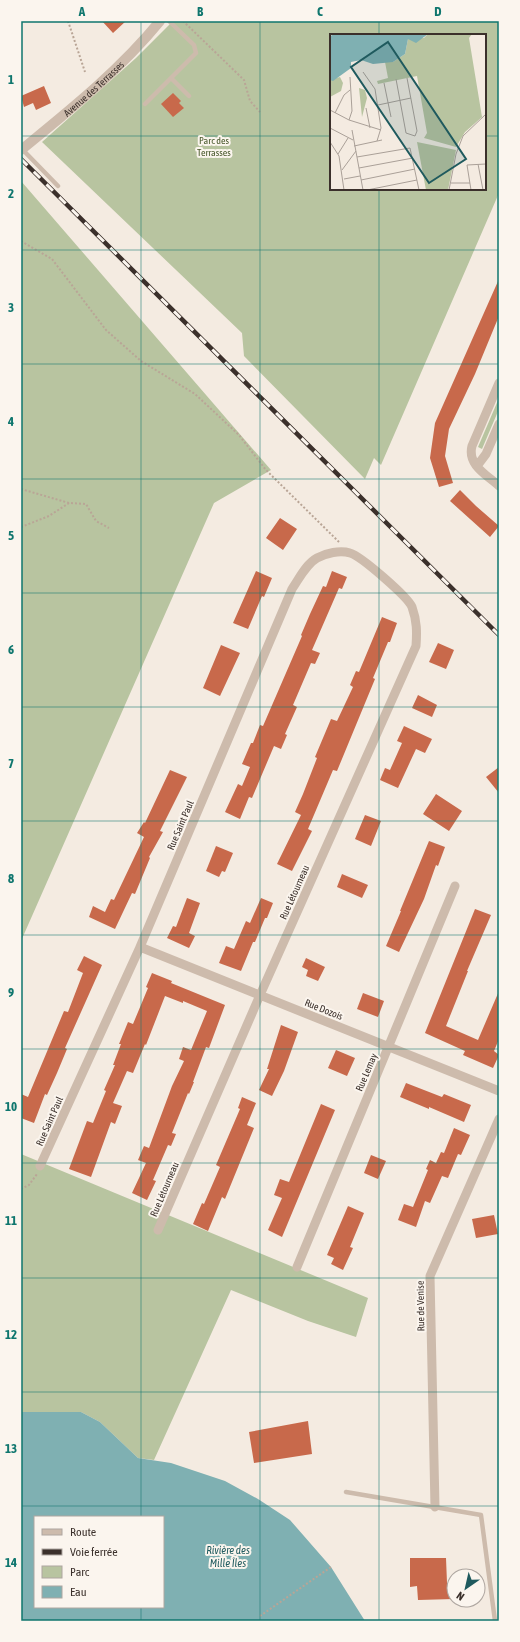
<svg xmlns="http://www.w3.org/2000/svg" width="520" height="1642" font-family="'Asap Condensed',sans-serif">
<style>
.green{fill:#b8c4a0;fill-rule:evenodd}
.water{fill:#7fb0b2;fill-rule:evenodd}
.building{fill:#c8694b}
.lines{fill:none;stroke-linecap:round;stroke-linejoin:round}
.path{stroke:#b9a596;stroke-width:2;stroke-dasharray:2 2;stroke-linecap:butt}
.service{stroke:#cdbbac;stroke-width:4.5}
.minor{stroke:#cdbbac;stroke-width:9}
.tertiary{stroke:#cdbbac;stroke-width:10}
.rail-casing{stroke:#3b302b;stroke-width:4.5}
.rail{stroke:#fbf5ee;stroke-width:3;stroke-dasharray:9;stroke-linecap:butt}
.grid{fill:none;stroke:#0f766e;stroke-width:1;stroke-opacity:0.55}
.labels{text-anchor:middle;stroke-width:4;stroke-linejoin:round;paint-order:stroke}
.street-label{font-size:10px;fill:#3b302b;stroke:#fbf5ee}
.park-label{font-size:10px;fill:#4a5a2e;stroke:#fbf5ee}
.water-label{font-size:11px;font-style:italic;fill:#1f5a5e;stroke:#fbf5ee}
.inset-road{fill:none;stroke:#aaa098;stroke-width:1}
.view{fill:#1f5a5e;fill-opacity:0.15;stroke:#1f5a5e;stroke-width:2}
.inset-edge{fill:none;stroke:#3b302b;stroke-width:2}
.neatline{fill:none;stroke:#0f766e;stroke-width:1.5}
.grid-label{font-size:13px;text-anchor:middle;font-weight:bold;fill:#0f766e}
</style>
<rect width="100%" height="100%" fill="#f4ebe1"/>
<path class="green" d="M173,21H499V193L381,465L374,458L365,479L244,356L242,333L42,142L136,58ZM331,35H485V189H331Z
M21,181L271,470L214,503L21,941Z
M499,398V409L482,449L478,447Z
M21,1154L368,1298L356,1337L308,1321L231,1290L154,1460L138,1458L100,1422L81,1412H21Z"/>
<path class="water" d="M21,1412H81L100,1422L138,1458L171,1463L225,1481L258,1499L290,1520L331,1567L365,1621H21ZM35,1517H163V1607H35Z"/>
<path class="building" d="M102,21H126L113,33Z
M44,86L51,103L36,110L33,103L24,107L21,96Z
M173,93L181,101L179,103L184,108L173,117L161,104Z
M499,279V316L475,374L449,429L445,456L453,483L439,487L430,458L435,423Z
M460,490L476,506L499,526L490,537L450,501Z
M280,518L297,529L283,550L266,538Z
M256,571L272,578L264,597L262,596L248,629L233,623Z
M332,571L347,577L342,589L339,588L312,650L320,653L315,664L311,663L293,705L297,707L285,734L287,735L281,749L274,746L252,798L249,797L240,819L225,812L238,784L242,786L250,767L242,764L251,743H253L260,725L263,726L302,636L301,635L310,614L323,586L326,587Z
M382,617L397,623L390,642H388L373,678L375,679L337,771L333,770L308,829L312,831L292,871L277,864L301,815L295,812L303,794L317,758L315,757L331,719L337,721L353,687L350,685L356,671L359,672Z
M438,643L454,650L446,669L429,662Z
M221,645L240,653L220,696L203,688Z
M418,695L437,705L432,717L412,708Z
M404,726L432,739L425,753L416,749L398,788L380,780L385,768L390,770L402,743L397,741Z
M499,767V793L486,777Z
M170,770L187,777L160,831L163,832L149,857L150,858L135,894L132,893L115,929L89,917L93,906L105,912L111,899L114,900L144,837L137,833L144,822L145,823Z
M436,794L462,811L449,831L423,814Z
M365,815L381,821L371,846L355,839Z
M429,841L445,847L438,866L436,865L424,899L399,952L386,946L401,911H400Z
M216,846L233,853L225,872L222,871L219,877L206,871Z
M342,874L368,885L362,898L337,887Z
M187,898L200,903L189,933L195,936L189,948L167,938L173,926L176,927Z
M261,898L273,903L267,918H265L255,942H253L241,971L219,963L226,946L234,949L246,921L250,923Z
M475,909L491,915L467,971H468L446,1026L478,1040L499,991V1039L494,1051L499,1055L493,1068L463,1055L465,1051L425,1033Z
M84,956L102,965L65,1048L67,1049L57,1073L47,1095L45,1094L34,1123L21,1118V1094L28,1097L64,1011L68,1012L83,973L77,970Z
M306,958L325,967L318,981L306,976L308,970L302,967Z
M152,973L172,981L171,983L225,1005L209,1048L206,1047L193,1082H194L189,1094L188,1093L172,1133L176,1134L171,1146L168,1145L153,1180L156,1181L147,1200L132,1193L146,1163L138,1160L144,1146L149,1148L172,1086L184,1061L179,1059L183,1047L191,1050L207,1011L183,1001V1003L165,996L146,1045L145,1044L133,1073L127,1071L113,1103L122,1106L115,1124L111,1122L91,1177L69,1169L87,1121L93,1123L106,1091L104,1090L115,1065H113L121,1044H119L128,1022L133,1024L148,988L146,987Z
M363,993L384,1001L378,1017L357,1009Z
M281,1025L298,1032L284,1071L272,1096L259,1090L269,1069H267Z
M336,1050L355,1058L347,1076L328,1068Z
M406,1083L442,1097L444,1094L471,1105L464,1122L429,1107V1109L400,1097Z
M242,1097L256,1103L247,1125L254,1128L225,1199L222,1197L208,1231L193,1224L202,1203L204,1204L220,1167L216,1165L240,1109L238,1108Z
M321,1104L335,1110L282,1237L268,1230L282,1198L274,1195L280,1179L289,1182Z
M454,1128L470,1135L461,1155L458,1154L448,1178L442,1176L430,1203L425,1201L416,1227L398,1220L404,1204L413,1207L428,1170L426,1169L430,1160L436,1163L441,1152L444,1153Z
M371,1155L386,1161L378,1179L364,1173Z
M348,1206L364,1213L350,1247L353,1248L343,1270L331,1264L334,1258L327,1255Z
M494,1215L498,1234L476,1238L472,1219Z
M308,1421L312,1454L254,1463L249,1432Z
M410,1558H446L447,1583H454V1599L418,1600L417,1586L410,1587Z"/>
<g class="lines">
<path class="path" d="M68,21L85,72
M183,21L244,80L250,101L260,112
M21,241L52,259L106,330L141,361L195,394L239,435L266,470L339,542
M21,489L69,503L86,504L96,521L109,528
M21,527L49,516L69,503
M21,1189L29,1185L37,1174
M260,1616L331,1567"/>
<path class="service" d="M171,78L189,96
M145,104L196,53L194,45L169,21
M22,149L58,186
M346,1492L481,1515L495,1621"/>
<path class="minor" d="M499,383L472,446C467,465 487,475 499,486
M477,466L486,454L499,424
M140,947L499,1091
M40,1166L140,947L292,589C299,579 306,564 317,558C326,553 340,550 350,553C361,556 408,597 412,607C417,621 417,632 416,646L260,995L158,1230
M297,1267L455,886
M435,1507L430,1276L499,1119"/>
<path class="tertiary" id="s1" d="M21,150C70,110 120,70 160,21"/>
<defs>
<path id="rail" d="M21,159L499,635"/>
</defs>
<use href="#rail" class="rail-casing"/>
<use href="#rail" class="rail"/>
</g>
<path class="grid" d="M141,21V1517M260,21V1621M379,21V35M21,136H331M485,136H499M379,189V1621M21,250H499M21,364H499M21,479H499M21,593H499M21,707H499M21,821H499M21,935H499M21,1049H499M21,1163H499M21,1278H499M21,1392H499M21,1506H499M141,1607V1621"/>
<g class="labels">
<g class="street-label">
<text dy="4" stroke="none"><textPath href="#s1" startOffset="95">Avenue des Terrasses</textPath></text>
<text transform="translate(180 825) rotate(-67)" y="4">Rue Saint Paul</text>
<text transform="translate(294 892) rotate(-66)" y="4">Rue Létourneau</text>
<text transform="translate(324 1009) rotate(22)" y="4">Rue Dozois</text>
<text transform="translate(366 1072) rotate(-67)" y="4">Rue Lemay</text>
<text transform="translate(49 1121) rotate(-66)" y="4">Rue Saint Paul</text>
<text transform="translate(164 1189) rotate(-67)" y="4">Rue Létourneau</text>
<text transform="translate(420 1306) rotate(-91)" y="4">Rue de Venise</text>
</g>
<g class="park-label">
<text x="214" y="144">Parc des<tspan x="214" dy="12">Terrasses</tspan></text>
</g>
<g class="water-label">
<text x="228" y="1554">Rivière des<tspan x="228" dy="13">Mille Îles</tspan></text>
</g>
</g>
<g transform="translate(330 34)">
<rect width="156" height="156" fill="#f4ebe1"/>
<path d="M98,0H142L139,4L152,83L135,98L126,113L94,104L97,99L87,42L48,50L47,47L58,44L55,28H63L75,20L78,5L94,4ZM10,43L13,49L11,57L0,63V46ZM29,54L35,56L37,64L32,83ZM87,108L126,116L118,156H96Z" fill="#b8c4a0"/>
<path d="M5,0H98L86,9L78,5L75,20L63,28L43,30L31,26L21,28V34L3,47L0,46V2Z" fill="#7fb0b2"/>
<path class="inset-road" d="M33,38L45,55L51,94L47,107M66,45L76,99L85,102L87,97L77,44M54,49L61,83M48,71L81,64M36,74L40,94M0,76L19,86L51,96M5,79L14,61L20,56M19,86L22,77L20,43M0,94L23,106M22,96L33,156M0,108L9,122L14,156M24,112L52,106M80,114L89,156M8,120L18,104M27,123L80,114M148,130L153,156M29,134L83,124M12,136L26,117M14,145L30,142M31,146L85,135M121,149H140M37,156L87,146M119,156L126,120L133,102L156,80M141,156L137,131L156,130"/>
<path class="view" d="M58,8L136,125L99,149L21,33Z"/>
<rect width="156" height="156" class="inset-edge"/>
</g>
<rect width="520" height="1642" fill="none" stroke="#fbf5ee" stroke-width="44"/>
<rect x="34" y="1516" width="130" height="92" fill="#fbf5ee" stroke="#aea6a0"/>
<rect x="42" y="1529" width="20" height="6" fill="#cdbbac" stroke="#aea6a0"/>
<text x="70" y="1536" font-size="12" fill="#3b302b">Route</text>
<rect x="42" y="1549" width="20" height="6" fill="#3b302b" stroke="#aea6a0"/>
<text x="70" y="1556" font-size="12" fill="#3b302b">Voie ferrée</text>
<rect x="42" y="1566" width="20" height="12" fill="#b8c4a0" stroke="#aea6a0"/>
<text x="70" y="1576" font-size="12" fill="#3b302b">Parc</text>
<rect x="42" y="1586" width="20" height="12" fill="#7fb0b2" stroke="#aea6a0"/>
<text x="70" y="1596" font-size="12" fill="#3b302b">Eau</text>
<g transform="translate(466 1588) rotate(214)"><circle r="19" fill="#fbf5ee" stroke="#aea6a0"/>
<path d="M0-3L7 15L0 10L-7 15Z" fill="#1f5a5e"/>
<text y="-6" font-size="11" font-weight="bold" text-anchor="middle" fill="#3b302b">N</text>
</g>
<rect x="22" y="22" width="476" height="1598" class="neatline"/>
<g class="grid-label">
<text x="82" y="16">A</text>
<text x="200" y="16">B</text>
<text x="320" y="16">C</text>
<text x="438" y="16">D</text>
<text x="11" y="84">1</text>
<text x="11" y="198">2</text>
<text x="11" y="312">3</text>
<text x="11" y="426">4</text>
<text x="11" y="540">5</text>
<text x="11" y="654">6</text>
<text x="11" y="768">7</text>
<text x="11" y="883">8</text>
<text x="11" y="997">9</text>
<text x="11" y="1111">10</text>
<text x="11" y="1225">11</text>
<text x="11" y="1339">12</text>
<text x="11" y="1453">13</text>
<text x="11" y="1567">14</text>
</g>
</svg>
